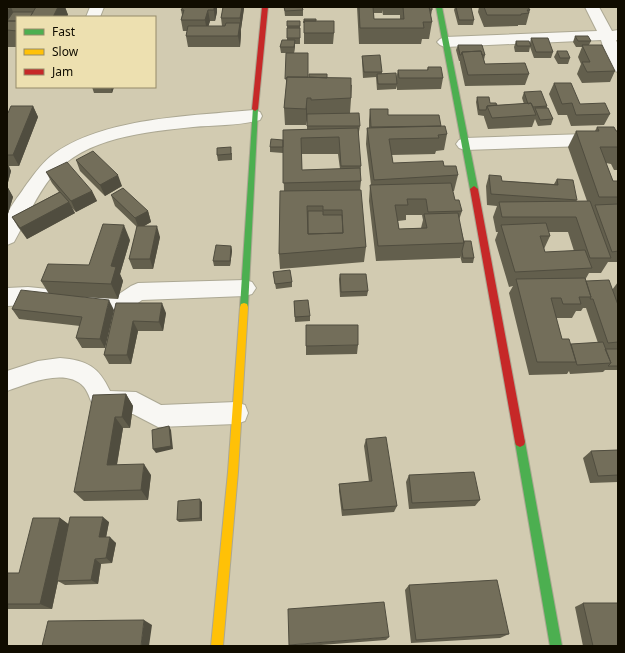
<svg xmlns="http://www.w3.org/2000/svg" width="625" height="653" font-family="'Noto Sans',sans-serif">
<style>
.lines{fill:none;stroke-linecap:round;stroke-linejoin:round}
.street-casing{stroke:#aca893;stroke-width:2}
.fast-casing{stroke:#aca893;stroke-width:2}
.slow-casing{stroke:#aca893;stroke-width:2}
.jam-casing{stroke:#aca893;stroke-width:2}
.street{fill:#f8f7f3;fill-rule:evenodd}
.fast{fill:#4caf50;fill-rule:evenodd}
.slow{fill:#ffc107;fill-rule:evenodd}
.jam{fill:#c62828;fill-rule:evenodd}
.wall{fill:#635f4d;fill-rule:evenodd}
.shaded-wall{fill:#504d3f}
.building{fill:#736e5a;stroke:#504d3f;fill-rule:evenodd}
</style>
<rect width="100%" height="100%" fill="#d2cbb1"/>
<g class="lines">
<defs>
<path id="street" d="M90,7H104L100,17H86Z
M585,7H599L612,31L618,30V40H616L618,45V72L612,70L610,67L601,40L445,47L440,45L437,42L440,39L445,37L597,31Z
M254,110L260,112L262,116L260,120C239,126 215,125 193,127C146,132 85,137 52,176C35,197 27,219 14,242L7,245C7,236 6,226 7,217C8,208 19,196 24,188C32,177 40,165 51,156C101,117 193,116 254,110Z
M618,133V145L465,150L459,148L456,144L459,140L465,138Z
M245,280L252,282L256,288L252,294L245,296L142,300L127,311L119,314L80,310L72,307L69,301L72,295L80,292L116,296L131,286L138,283Z
M28,287L48,289L56,292L59,298L56,304L48,307L28,305L7,306V288Z
M60,358C87,360 99,367 110,391L136,392L161,405L236,402L245,405L248,413L245,421L236,424L158,427L133,414L103,413L95,410C91,403 89,393 84,387C66,367 27,384 7,391V371L38,361Z"/>
<path id="fast" d="M436,7H442L478,189L474,192L470,189Z
M253,107H255L258,109L248,307L247,310H241L240,307Z
M520,437L524,439L525,442L562,646H550L515,442L516,439Z"/>
<path id="slow" d="M244,303L247,304L248,307L238,472L223,646H211L228,472L240,307L241,304Z"/>
<path id="jam" d="M262,7H268L258,109L255,111L252,109Z
M474,186L478,189L525,442L524,445L520,447L516,445L515,442L470,189Z"/>
</defs>
<use href="#street" class="street-casing"/>
<use href="#fast" class="fast-casing"/>
<use href="#slow" class="slow-casing"/>
<use href="#jam" class="jam-casing"/>
<use href="#street" class="street"/>
<use href="#fast" class="fast"/>
<use href="#slow" class="slow"/>
<use href="#jam" class="jam"/>
</g>
<path class="wall" d="M7,7H65L68,15L17,17V47H7Z
M183,7H217V12L215,21H210L208,26H222L221,18L223,7H246H244L241,29V34L240,47H188L186,36L187,31H183L181,20L182,15L181,10Z
M284,7L303,10V16H285Z
M357,7H432V10L431,16L432,22L429,39H422L421,44H359ZM382,10L383,15H400V19H374V13H382Z
M455,7H471L474,20L473,25H458L454,10Z
M479,7H528L530,10L526,25H518V26L484,27L478,12Z
M304,19L316,21L334,33L333,44H304Z
M287,21H300V44H295L294,53L308,77L327,78L352,85L350,113L360,126L358,137L361,166L360,174L361,181L360,190L366,247L364,262L280,269L279,254L284,191L283,153L270,152V147L283,140L307,130V120L306,125H285L284,108L286,88V53H281L280,47L287,40ZM302,154H338L340,169L302,170Z
M575,36L591,41L589,45L615,71L610,82L582,83L577,74L581,64L578,57L582,47H576L573,42Z
M531,38L553,52L551,58H534L530,47L529,52H515L514,47L516,41L530,43Z
M458,45L485,55L484,60L485,64L529,74L525,85L465,86L460,63V61H459L456,50Z
M557,51L570,58L568,64H558L554,57Z
M362,56L382,72V74L396,79L398,70H427L428,67L443,78L441,89L397,90V86L396,89L377,90L376,77L363,78L362,61Z
M554,83L580,104L610,114L604,125L571,126L567,115H558L549,94Z
M92,87H114L112,93H94Z
M524,92L547,106V108L553,119L551,125L538,126L535,119L532,127L488,129L484,117V116L478,115L476,102L477,97L490,103L497,105L524,104L522,98Z
M33,106L38,117L19,166H9L11,171L7,186L13,197L7,217V113Z
M370,109L388,115L441,126L447,134L444,150L436,151L435,154L392,155L393,163L444,166L458,175L454,191H452L455,200L462,211L459,220L464,241L474,258L473,263H462L460,256V258L376,261L369,201L370,185H371L366,144L367,128H369V120ZM406,215H422L423,220L421,228L399,229L398,221L406,220Z
M597,127L618,131V170H614L611,164L606,163L613,181H618V262H608L601,273H589L585,280L586,281L612,290L618,282V370H605L603,372L570,374L569,371L567,374L529,375L509,293L513,286L509,287L495,240L498,232H496L493,217L497,206L487,205L486,186L489,175L502,181L554,184L557,179L577,200L576,201H587L568,147L576,131H595ZM549,232H568L574,251L545,252L544,249L550,236ZM583,308H586L598,343L571,344L562,339L556,318H572L576,311H581Z
M232,153V160L218,161L217,155Z
M76,160L122,186L105,196L80,171Z
M46,172L92,191L97,201L76,212L71,207L75,213L27,239L18,227L12,217L59,192L52,183Z
M111,195L148,211L151,222L144,226L160,237L153,269H133L129,259L137,227L115,206Z
M130,240L120,274L123,281L118,299L79,297L114,310L105,348H82L76,338L80,326L19,319L12,309L49,294L41,281L89,265Z
M231,246L232,251L230,266H214L213,261Z
M273,272L292,282V287L276,289Z
M340,274L368,291L367,296L340,297L339,279Z
M294,301L310,316V321L295,322Z
M116,303L166,313L163,331H138L131,364H109L104,355Z
M358,345L357,354L306,355V346Z
M126,394L133,406L130,428H123L117,465L151,475L148,500L84,501L74,492Z
M366,439L397,506L394,512L342,516L339,491V484L369,482L364,446Z
M618,450V482L590,483L583,458L591,451Z
M409,475L480,500L475,506L409,509L406,482Z
M202,502V521L179,522L177,520Z
M60,518L68,524L109,522L106,537L116,543L112,563L101,564L98,584L65,585L58,581L52,609H7V573H19Z
M409,585L509,634L500,638L411,643L405,590Z
M583,603L618,646H583L575,607Z
M389,637L386,640L308,646H289V645Z"/>
<path class="shaded-wall" d="M11,7L17,22L7,26V12Z
M58,7H65L68,15L67,17H53Z
M214,7H217V12L215,21L214,10Z
M242,7H244V9L241,29L240,18Z
M208,10L210,21L207,32L205,20Z
M240,23L241,34L240,47L238,36Z
M295,40V46L294,53V47Z
M111,87H114L112,93Z
M307,98V114L306,125V109Z
M33,106L38,117L19,166L13,155Z
M7,163L11,171L7,186L13,197L7,217Z
M118,175L122,186L105,196L100,185Z
M92,191L97,201L76,212L71,201Z
M69,202L75,213L27,239L20,228Z
M148,211L151,222L139,229L135,218Z
M124,225L130,240L120,274L123,281L118,299L111,284V266Z
M157,226L160,237L153,269L150,259Z
M231,246L232,251L230,266V261Z
M109,300L114,310L105,348L100,339Z
M162,303L166,313L163,331L159,322Z
M133,321L138,331L131,364L127,355Z
M126,394L133,406L130,428L122,417Z
M115,417L123,428L115,475L107,465Z
M169,426L171,430L173,449L156,453L153,449Z
M144,464L151,475L148,500L141,490Z
M200,499L202,502V521L200,518Z
M103,517L109,522L105,543L99,537Z
M60,518L71,526L57,581H58L52,609L40,604Z
M110,537L116,543L112,563L106,558Z
M95,559L101,564L98,584L91,580Z
M144,620L152,625L149,646H141Z"/>
<path class="building" d="M7,7H10L7,12Z
M21,7H58L53,17H30L36,7Z
M183,7H214V10H208L205,20H181L184,10H181Z
M223,7H242L240,18H221Z
M284,7H302L303,10L285,11Z
M359,7H373L374,19H404L403,7H429L432,22H423L424,28H360Z
M429,7H432V10H430Z
M456,7H471L474,20H459Z
M484,7H528L530,10H527L529,13L521,14V15H487Z
M13,12H33L30,17H17V21H7Z
M304,19H316V21H304V23Z
M7,21H17V31L7,30Z
M287,21H300V26H287Z
M304,21H334V33H304Z
M226,23H240L238,36H186L188,26H225Z
M287,28H300V38H287Z
M575,36H588L591,41H578Z
M531,38H548L553,52H536Z
M282,40H295L294,47H280Z
M516,41H529L531,46H517Z
M458,45H482L485,55H482L481,51L462,52L461,55H460Z
M582,45H602L615,71L587,72L582,62H590Z
M481,51L485,64L525,63L529,74L468,75L462,52Z
M557,51H567L570,58H560Z
M286,53H308V77H287L286,79H285Z
M380,55L382,72H364L362,56Z
M428,67H441L443,78H399L398,70H428Z
M396,73L397,84H378L377,74Z
M309,74H327V78L309,77Z
M287,77L351,78V98L311,100V98H307L306,109L284,108Z
M554,83H571L580,104L605,103L610,114L576,115L572,103L562,104Z
M541,91L547,106L533,107L531,103L528,104L524,92Z
M477,97H489L490,103H496L497,105L487,106L486,110H479Z
M531,103L536,115L492,118L487,106Z
M11,106H33L13,155H7V113H8Z
M535,108H548L553,119L540,120Z
M370,109H388V115H439L441,126L371,127Z
M359,113L360,126H307V114Z
M445,126L447,134L438,135L439,138L389,139L393,163L443,161L444,166H456L458,175L374,180L367,128Z
M597,127H614L616,131H618V147H600L613,181H618V197H599L576,131H599Z
M358,128L361,166H341L339,137L301,138L302,170L360,168L361,181L283,183V130Z
M271,139L283,140V147H270Z
M231,147V154L217,155V148Z
M93,151L118,175L100,185L76,160Z
M67,162L92,191L71,201L46,172Z
M489,175L501,176L502,181L558,185L557,179L573,180L577,200L491,194Z
M451,183L455,200H459L462,211L428,212L426,199H407L408,205H395L399,229L427,228L424,214L458,213L464,243L378,246L370,185Z
M123,188L148,211L135,218L111,195Z
M361,190L366,247L279,254L280,191ZM307,206H323V210H342L343,233L308,234Z
M60,192L69,202L20,228L12,217Z
M590,201L611,258H590L576,217H502L499,202Z
M618,204V251L612,252L595,205Z
M308,211H323V215H342L343,233L308,234Z
M546,223L550,236H540L545,252L585,250L592,268L515,272L501,225Z
M103,224L124,225L111,266L116,267L111,284L41,281L48,264L89,265Z
M137,226H157L150,259H129Z
M464,241H471L474,258H463L462,251L464,243Z
M216,245L231,246L230,261H213Z
M290,270L292,282L275,284L273,272Z
M340,274H366L368,291L341,292Z
M585,278L591,297H579L581,304H563L561,298H551L562,339H569L576,362H537L516,279Z
M609,280L618,305V342L608,343L593,299H590L591,297L586,281Z
M21,290L109,300L100,339L76,338L82,317L12,309Z
M308,300L310,316L295,317L294,301Z
M116,303H162L159,322L133,321L127,355H104Z
M306,325H358V345L306,346Z
M603,342L611,363L577,365L571,344Z
M605,349H618V366H608L611,363Z
M126,394L122,417H115L107,465L144,464L141,490L74,492L93,395Z
M169,426L171,446L153,449L152,430Z
M386,437L397,506L343,510L339,484L372,481L366,439Z
M618,450V475L598,476L591,451Z
M474,472L480,500L412,503L409,475Z
M200,499V518L177,520L178,501Z
M70,517H103L99,537H110L106,558L95,559L91,580L57,581Z
M33,518H60L40,604H7V573H19Z
M497,580L509,634L416,640L409,585Z
M384,602L389,637L289,645L288,609Z
M583,603H618V646H593Z
M144,620L141,646H42L48,621Z"/>
<rect width="625" height="653" fill="none" stroke="#100c00" stroke-width="16"/>
<rect x="16" y="16" width="140" height="72" fill="#ede0b0" stroke="#958b6a"/>
<rect x="24" y="29" width="20" height="6" fill="#4caf50" stroke="#958b6a"/>
<text x="52" y="36" font-size="12" fill="#100c00">Fast</text>
<rect x="24" y="49" width="20" height="6" fill="#ffc107" stroke="#958b6a"/>
<text x="52" y="56" font-size="12" fill="#100c00">Slow</text>
<rect x="24" y="69" width="20" height="6" fill="#c62828" stroke="#958b6a"/>
<text x="52" y="76" font-size="12" fill="#100c00">Jam</text>
</svg>
